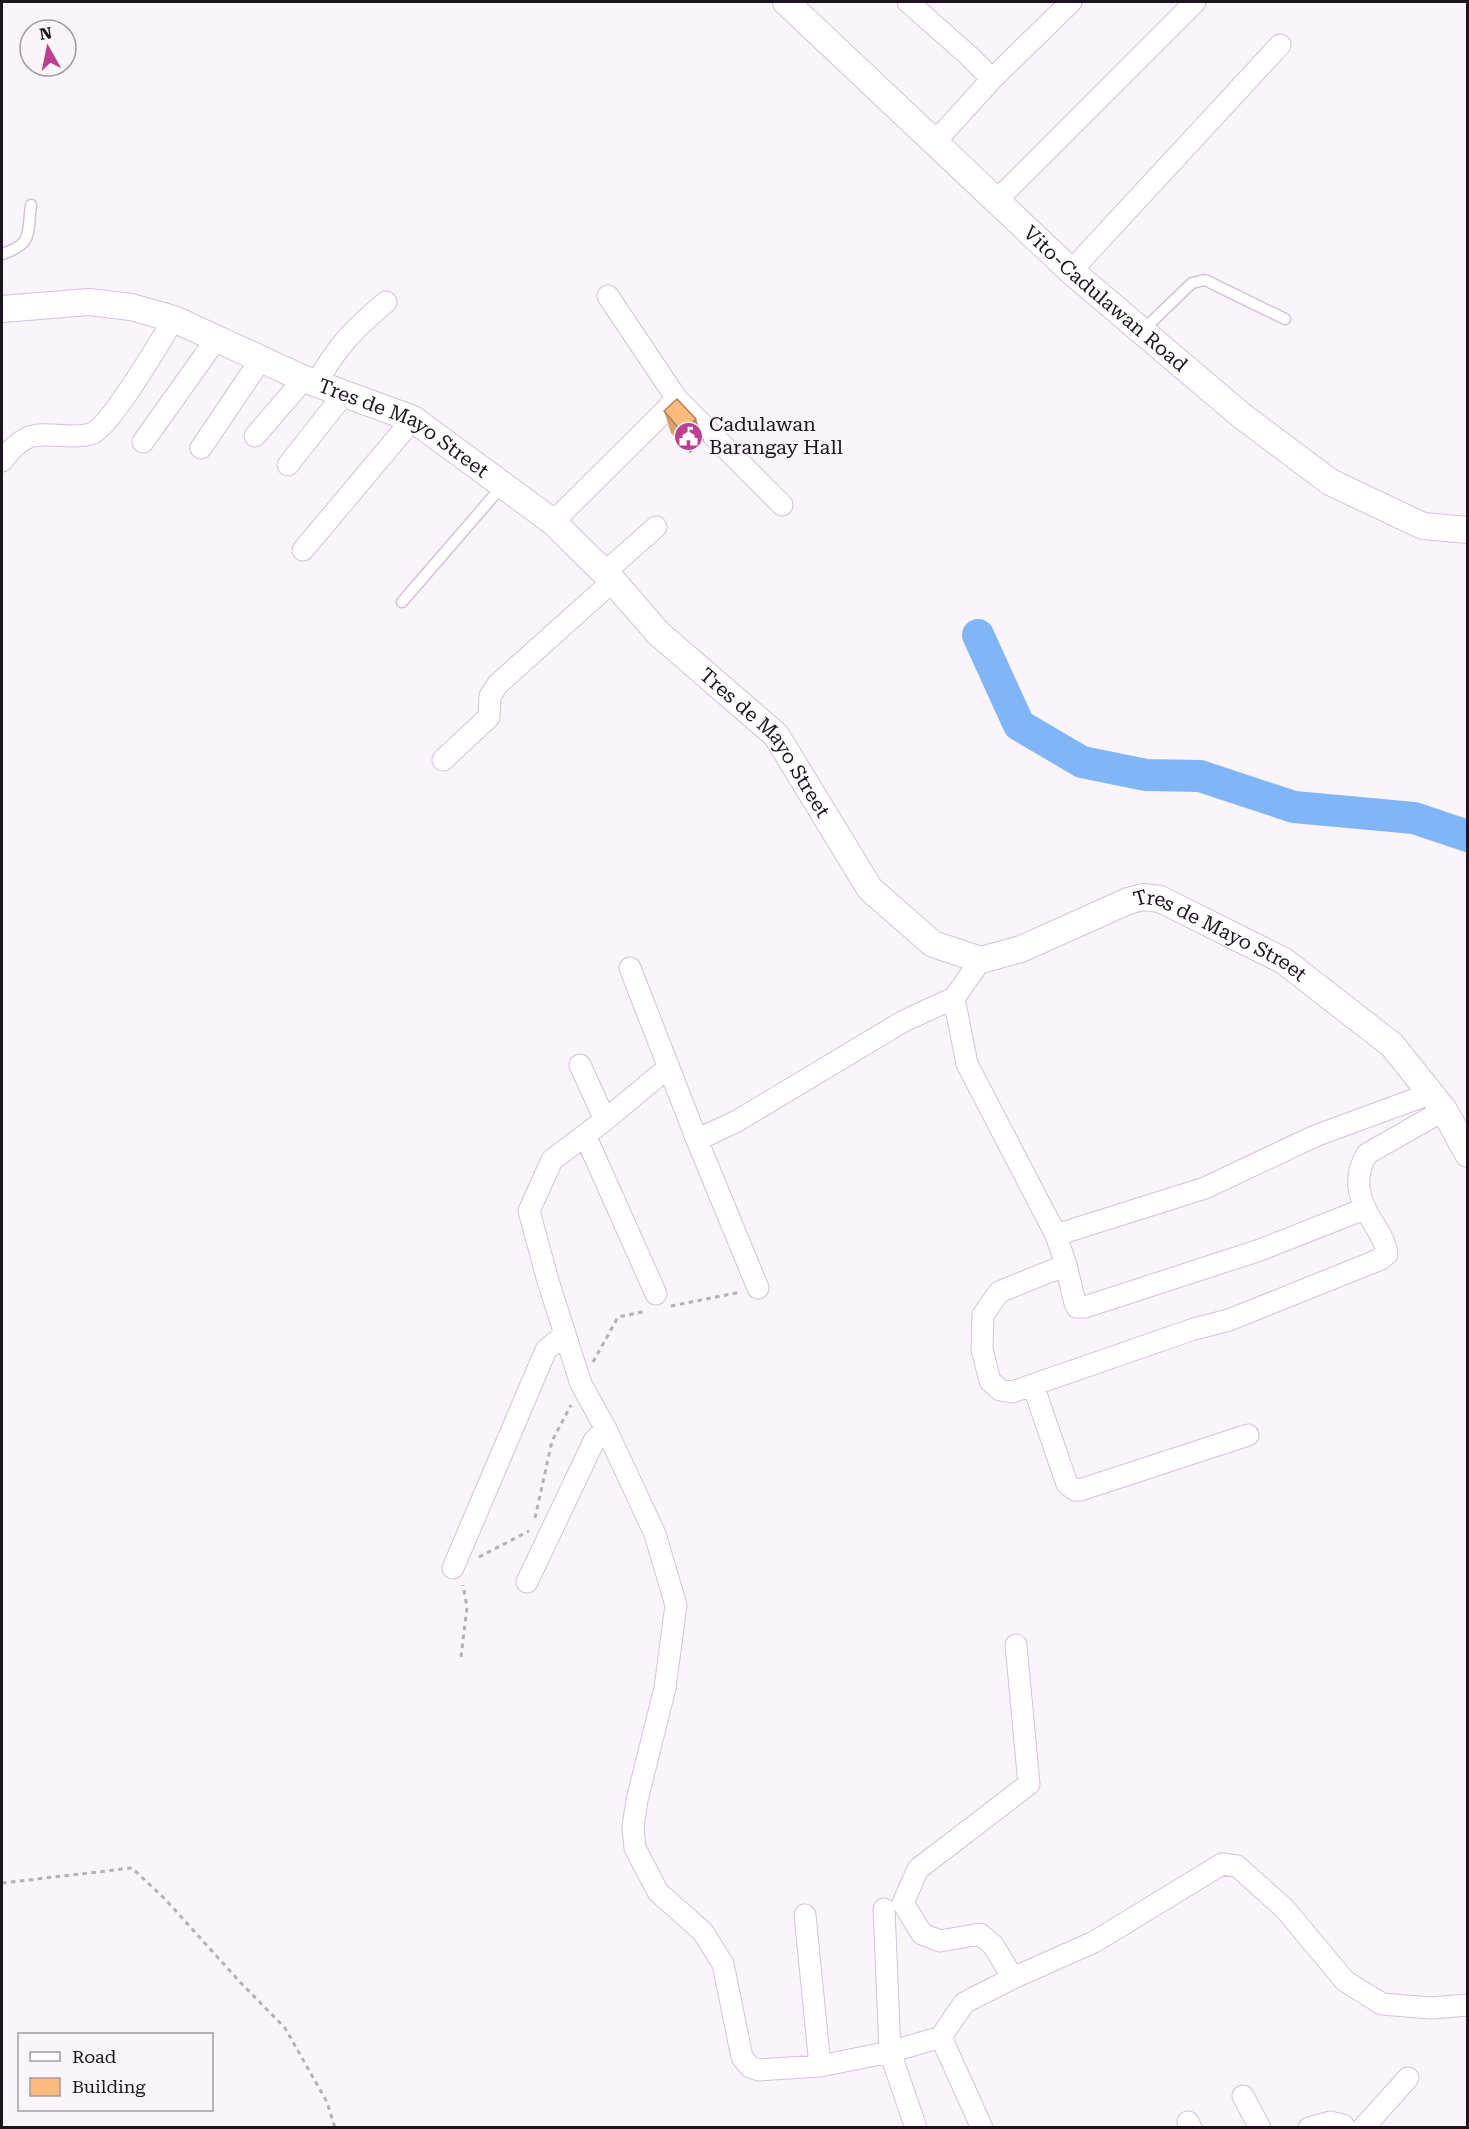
<svg xmlns="http://www.w3.org/2000/svg" width="1469" height="2129" font-family="'Roboto Serif',serif">
<style>
.lines{fill:none;stroke-linecap:round;stroke-linejoin:round}
.river{stroke:#80b6f7;stroke-width:32}
.service-casing{stroke:#d7c0dc;stroke-width:13}
.minor-casing{stroke:#d7c0dc;stroke-width:23}
.tertiary-casing{stroke:#d7c0dc;stroke-width:28}
.path{stroke:#b5afb7;stroke-width:3;stroke-dasharray:4.5 4.5;stroke-linecap:butt}
.service{stroke:#fff;stroke-width:10}
.minor{stroke:#fff;stroke-width:21}
.tertiary{stroke:#fff;stroke-width:26}
.wall{fill:#d9a06b}
.shaded-wall{fill:#b08257}
.building{fill:#fcba7c;stroke:#b08257;stroke-width:1.5}
.labels{text-anchor:middle;stroke-width:4.5;stroke-linejoin:round;paint-order:stroke}
.street-label{font-size:20px;fill:#1d141f;stroke:#faf5fb}
.poi-label{font-size:20px;fill:#1d141f;stroke:#faf5fb;text-anchor:start}
</style>
<rect width="100%" height="100%" fill="#faf5fb"/>
<g class="lines">
<path class="river" d="M978,635L1019,725L1082,762L1146,775L1200,776L1294,807L1414,818L1468,836"/>
<defs>
<path id="service" d="M2,254C33,244 27,235 31,205
M1142,331L1192,283L1205,280L1285,319
M402,602L503,485"/>
<path id="minor" d="M908,2L968,55L992,79
M934,143L992,79L1071,2
M996,201L1195,2
M1071,271L1280,45
M608,296L677,399L782,505
M316,384C338,345 353,330 386,302
M255,436L304,379
M143,442L217,338
M201,448L261,359
M2,461C25,431 34,434 70,436C78,436 87,436 93,433C112,424 160,341 174,319
M288,465L344,394
M553,522L677,399
M303,550L413,419
M604,573L656,527
M443,760L489,717L490,696L498,684L613,581
M630,968L697,1140L758,1288
M954,998L967,1064L1056,1235L1066,1265L999,1292L983,1315L982,1349L990,1381L1000,1390L1012,1392L1194,1329L1229,1320L1381,1259L1387,1254C1386,1243 1379,1232 1374,1224C1359,1201 1352,1178 1367,1154L1444,1110
M580,1065L605,1120
M669,1067L605,1120L552,1160L529,1211L548,1281L581,1384L606,1429L655,1534L676,1605L665,1688L637,1800L633,1827L635,1848L658,1892L703,1932L723,1964L742,2057L750,2067L759,2070L820,2066L890,2052L941,2037L964,2003L1013,1978L1094,1942L1222,1864L1237,1866L1285,1909L1345,1981L1382,2004L1431,2008L1468,2005
M585,1135L656,1294
M697,1140L737,1121L904,1021L954,998L981,960
M1056,1235L1205,1188L1315,1136L1432,1093
M1066,1265L1075,1303L1077,1307H1085L1260,1250L1364,1209
M1033,1385L1067,1484L1075,1490H1080L1248,1435
M453,1568L546,1350L565,1334
M527,1582L594,1441L606,1429
M884,1909L890,2052L916,2128
M805,1915L820,2066
M1013,1978L993,1945L980,1934L940,1941L922,1934L903,1903L918,1869L1029,1784L1016,1645
M941,2037L982,2128
M1243,2096L1260,2128
M1188,2122L1191,2128
M1309,2128L1330,2122L1343,2125L1345,2128
M1363,2128L1408,2078"/>
<g id="tertiary">
<path id="s1" d="M786,2L1071,271L1242,416L1330,482L1423,526L1468,530"/>
<path id="s2" d="M2,309L89,302L131,307L174,319L304,379L413,419L553,522L613,581L658,633L776,735L870,889L933,944L981,960L1021,949L1128,901L1143,897L1160,899L1284,961L1392,1045L1444,1110L1468,1154"/>
</g>
</defs>
<use href="#service" class="service-casing"/>
<use href="#minor" class="minor-casing"/>
<use href="#tertiary" class="tertiary-casing"/>
<path class="path" d="M671,1306L741,1292
M593,1362L618,1317L647,1311
M535,1518L552,1441L571,1405
M479,1557L529,1531
M461,1657L467,1607L463,1585
M2,1883L132,1868L166,1900L239,1981L285,2028L327,2102L335,2128"/>
<use href="#service" class="service"/>
<use href="#minor" class="minor"/>
<use href="#tertiary" class="tertiary"/>
</g>
<path class="wall" d="M664,411L704,440L690,453L671,433Z"/>
<path class="shaded-wall" d="M696,419L704,440L690,453L682,432Z"/>
<path class="building" d="M677,399L696,419L682,432L664,411Z"/>
<defs>
<symbol id="civic-disc" viewBox="-11 -11 22 22"><circle r="9.5" fill="#bc4090" stroke="#faf5fb"/><path d="M-.6-6.5H3V-4.5H.6V-3L4-1V1h2V6H-6V1h2V-1L-.6-3ZM-1.2 2.5V6h2.4V2.5Z" fill="#fff"/></symbol>
</defs>
<g fill-rule="evenodd">
<use href="#civic-disc" x="672" y="420" width="33" height="33"/>
</g>
<g class="labels">
<g class="street-label">
<text dy="7" stroke="none"><textPath href="#s1" startOffset="436">Vito-Cadulawan Road</textPath></text>
<text dy="7" stroke="none"><textPath href="#s2" startOffset="429">Tres de Mayo Street</textPath></text>
<text dy="7" stroke="none"><textPath href="#s2" startOffset="915">Tres de Mayo Street</textPath></text>
<text dy="7" stroke="none"><textPath href="#s2" startOffset="1491">Tres de Mayo Street</textPath></text>
</g>
<g class="poi-label">
<text x="709" y="431">Cadulawan<tspan x="709" dy="23">Barangay Hall</tspan></text>
</g>
</g>
<rect width="1469" height="2129" fill="none" stroke="#1d141f" stroke-width="6"/>
<rect x="18" y="2033" width="195" height="78" fill="#faf5fb" stroke="#a29ba3" stroke-width="1.5"/>
<rect x="30" y="2052" width="30" height="9" fill="#ffffff" stroke="#a29ba3" stroke-width="1.5"/>
<text x="72" y="2063" font-size="18" fill="#1d141f">Road</text>
<rect x="30" y="2078" width="30" height="18" fill="#fcba7c" stroke="#a29ba3" stroke-width="1.5"/>
<text x="72" y="2093" font-size="18" fill="#1d141f">Building</text>
<g transform="translate(48 48) rotate(351)"><circle r="28" fill="#faf5fb" stroke="#a29ba3" stroke-width="1.5"/>
<path d="M0-4.5L10 22L0 15L-10 22Z" fill="#bc4090"/>
<text y="-9" font-size="16" font-weight="bold" text-anchor="middle" fill="#1d141f">N</text>
</g>
</svg>
